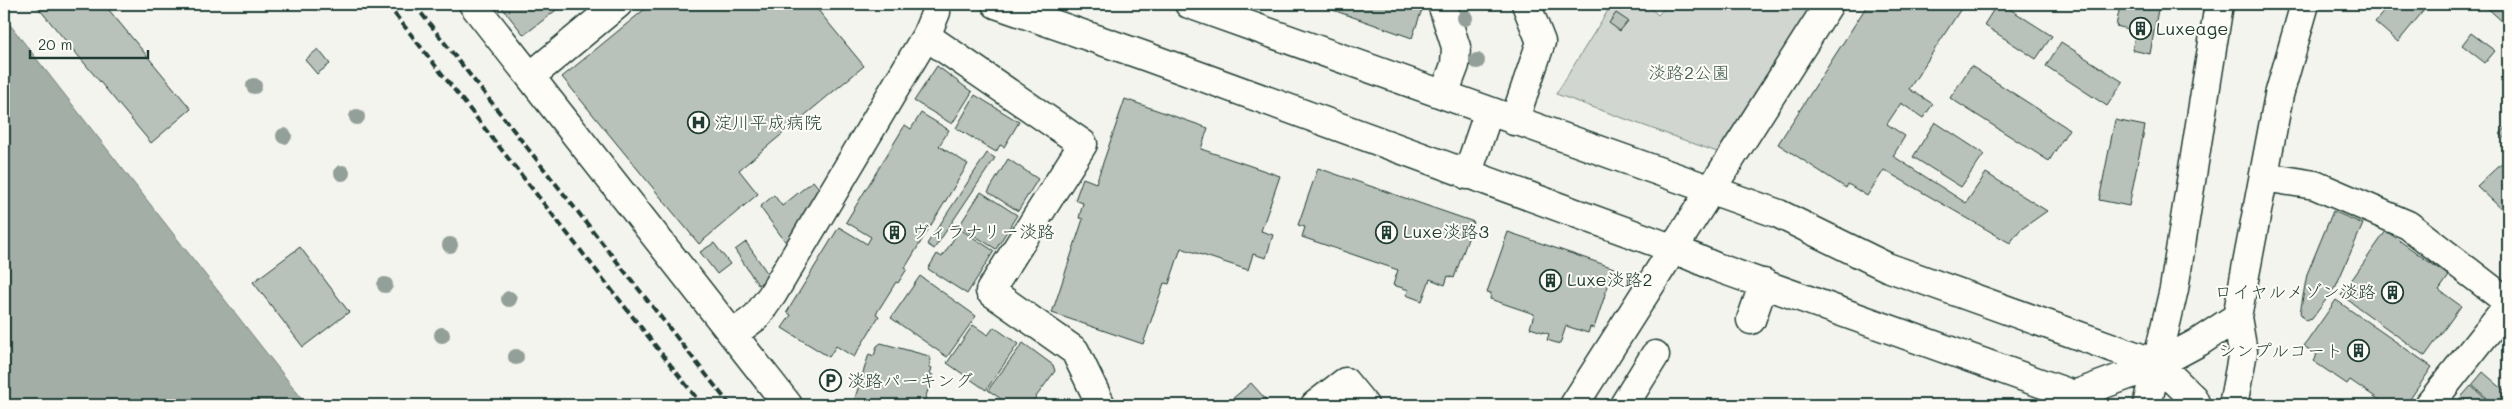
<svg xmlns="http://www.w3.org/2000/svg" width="2512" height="409" font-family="Mali,'Klee One',sans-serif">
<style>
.green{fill:#d1d6d1;stroke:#788a82}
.water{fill:#a3aea7;stroke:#6e8179}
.building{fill:#b9c1bb;stroke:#1f3d34}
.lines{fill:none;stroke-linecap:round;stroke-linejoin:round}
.minor-casing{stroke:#1f3d34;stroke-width:31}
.minor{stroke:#fdfcf7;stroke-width:28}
.rail{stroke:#1f3d34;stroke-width:4;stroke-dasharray:8 4;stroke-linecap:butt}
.tree{fill:#93a099}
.labels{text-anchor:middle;stroke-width:4;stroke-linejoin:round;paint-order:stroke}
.poi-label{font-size:18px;fill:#1f3d34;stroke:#fdfcf7;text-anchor:start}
.park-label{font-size:18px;fill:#435c53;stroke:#fdfcf7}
</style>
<rect width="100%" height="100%" fill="#f4f4ef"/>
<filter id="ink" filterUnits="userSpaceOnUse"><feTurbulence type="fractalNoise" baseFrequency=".02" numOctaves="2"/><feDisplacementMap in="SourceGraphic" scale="10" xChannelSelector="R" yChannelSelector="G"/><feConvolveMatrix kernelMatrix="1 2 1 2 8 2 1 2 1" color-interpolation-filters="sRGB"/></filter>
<g filter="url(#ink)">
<path class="green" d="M1612,4H1646L1658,15L1668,4H1812L1717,152L1556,94Z"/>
<path class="water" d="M4,17L307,405H4Z"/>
<path class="building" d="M35,4H104L191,109L151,143Z
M499,4H564L524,35Z
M651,4H813L864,66L739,170L758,194L699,244L562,77Z
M1316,4H1424L1412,38Z
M1868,4H1964L1909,89L1933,104L1923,118L1901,103L1887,124L1905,136L1893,156L1966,203L1986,173L2047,211L2020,230L2010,243L1884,170L1867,196L1848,184L1846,188L1778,144Z
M1997,4H2002L2052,36L2036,59L1984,25Z
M2110,4H2159L2150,54L2132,50L2136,31L2116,26L2120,6Z
M2390,4H2429L2398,42L2375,22Z
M2483,4H2508V20L2505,24Z
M1616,13L1628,21L1620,31L1609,23Z
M2471,33L2495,51L2485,63L2462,45Z
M2061,42L2123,82L2107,106L2046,66Z
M318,49L330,64L317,74L305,60Z
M937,66L972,92L952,124L914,101Z
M1971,66L2069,129L2049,161L1950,98Z
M975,95L1019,122L1004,147L1000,145L996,152L956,128Z
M1125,99L1208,128L1201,149L1280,176L1261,231L1273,235L1266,258L1253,254L1248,270L1181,248L1169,284L1164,283L1143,344L1052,313L1083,219L1079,218L1083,203L1075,200L1083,178L1096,183Z
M921,113L949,130L939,146L968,164L905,268L907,269L898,283L896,282L876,314L879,316L854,357L836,346L829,357L782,328L791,315L787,312L839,227L867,244L871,237L846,222L905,125L911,129Z
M2115,120L2145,126L2129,206L2099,200Z
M1935,122L1984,154L1961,187L1913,157Z
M2508,125V141L2500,134Z
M987,153L995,158L934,249L927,244Z
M2507,158H2508V215L2477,186Z
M1008,159L1038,179L1018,211L988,192Z
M1318,168L1474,222L1454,278L1448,276L1445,285L1430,279L1422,301L1406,295L1409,290L1393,285L1398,270L1302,237L1305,227L1298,225Z
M813,181L823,193L790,248L760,207L774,195L782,206Z
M981,192L1017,215L996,249L959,226Z
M2333,211L2363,224L2336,286L2312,319L2306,321L2300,313L2307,274Z
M960,229L994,251L967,294L928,269L937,254L942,257Z
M2386,231L2449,276L2439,290L2461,306L2425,356L2341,295Z
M1508,232L1614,268L1594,328L1590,327L1588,333L1566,326L1560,344L1547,340L1549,334L1530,328L1534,314L1490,299L1491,293L1487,292Z
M746,242L770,277L758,285L735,250Z
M714,243L730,264L717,274L700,252Z
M300,247L349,312L303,347L253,282Z
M920,276L976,316L947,357L891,318Z
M2336,300L2432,367L2406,405H2387L2350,380L2347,384L2313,361L2317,355L2304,346Z
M973,325L988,335L994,327L1018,344L986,390L947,363Z
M881,343L929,356L931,360L929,367L932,368L930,374L933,375L923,405H859L854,401L869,354L874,356L877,346Z
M1023,343L1053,365L1055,371L1030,405H1010L988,390Z
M2483,372L2506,392L2495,405L2472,385Z
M1251,383L1271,405H1225Z
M2471,386L2493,405H2454Z
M2507,392L2508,405H2499L2497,404Z"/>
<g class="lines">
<defs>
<path id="minor" d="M473,4L788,405
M996,4L1142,55L1674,249L1716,267L2074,395L2158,364L2199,342L2237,317
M1189,4L1779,214L1887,267L2158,364L2193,398L2196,405
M1442,4L1456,47L1455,65L1444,94
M926,36L1083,144L990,291L1075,351L1101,405
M531,76L618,4
M1514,121L1541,42L1526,4
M1467,175L1489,111
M2264,177L2315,185L2408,225L2508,302
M1751,320L1764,283
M733,334L756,317L772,295L926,36L936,12
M1315,405L1345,382L1364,405
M1574,405L1829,4
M1624,405L1655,355
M2147,405L2174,289L2219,4
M2233,405L2243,352L2237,317L2279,95L2305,4
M2429,405L2499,317L2508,311"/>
</defs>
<use href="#minor" class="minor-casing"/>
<use href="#minor" class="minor"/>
<path class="rail" d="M387,4L702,405
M414,4L730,405"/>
</g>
<g class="tree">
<circle cx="1465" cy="18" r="8"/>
<circle cx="1477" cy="61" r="8"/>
<circle cx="254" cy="86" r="8"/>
<circle cx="357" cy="117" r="8"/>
<circle cx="284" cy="136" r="8"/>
<circle cx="342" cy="173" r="8"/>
<circle cx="450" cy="245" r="8"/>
<circle cx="385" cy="285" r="8"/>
<circle cx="509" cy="299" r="8"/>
<circle cx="442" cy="335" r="8"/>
<circle cx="516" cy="357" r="8"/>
</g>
</g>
<defs>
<symbol id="building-ring" viewBox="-11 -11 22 22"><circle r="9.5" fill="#fdfcf7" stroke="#1f3d34" stroke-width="1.5"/><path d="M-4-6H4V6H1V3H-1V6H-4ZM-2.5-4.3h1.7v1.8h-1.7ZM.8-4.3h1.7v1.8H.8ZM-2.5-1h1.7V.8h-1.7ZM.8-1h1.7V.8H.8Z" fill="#1f3d34"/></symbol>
<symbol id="hospital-ring" viewBox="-11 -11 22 22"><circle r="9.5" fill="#fdfcf7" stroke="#1f3d34" stroke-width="1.5"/><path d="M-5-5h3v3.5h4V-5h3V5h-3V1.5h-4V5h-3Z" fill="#1f3d34"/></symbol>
<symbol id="parking-ring" viewBox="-11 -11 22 22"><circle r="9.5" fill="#fdfcf7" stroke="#1f3d34" stroke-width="1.5"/><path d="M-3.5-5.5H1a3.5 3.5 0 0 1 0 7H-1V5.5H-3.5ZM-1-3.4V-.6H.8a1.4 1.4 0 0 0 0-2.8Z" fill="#1f3d34"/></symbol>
</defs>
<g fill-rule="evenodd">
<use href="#building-ring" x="2128" y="16" width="25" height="25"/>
<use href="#hospital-ring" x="686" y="110" width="25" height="25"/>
<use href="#building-ring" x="882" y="220" width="25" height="25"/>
<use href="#building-ring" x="1374" y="220" width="25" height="25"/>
<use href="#building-ring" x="1538" y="268" width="25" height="25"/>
<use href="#building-ring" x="2380" y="280" width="25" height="25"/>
<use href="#building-ring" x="2346" y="338" width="25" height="25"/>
<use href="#parking-ring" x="818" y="368" width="25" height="25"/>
</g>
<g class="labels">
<g class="poi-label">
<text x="2156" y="35">Luxeage</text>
<text x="714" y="129">淀川平成病院</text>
<text x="911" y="238">ヴィラナリー淡路</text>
<text x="1403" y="238">Luxe淡路3</text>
<text x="1567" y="286">Luxe淡路2</text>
<text x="2376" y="298" text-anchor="end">ロイヤルメゾン淡路</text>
<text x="2343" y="357" text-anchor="end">シンプルコート</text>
<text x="847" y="387">淡路パーキング</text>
</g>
<g class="park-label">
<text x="1689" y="79">淡路2公園</text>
</g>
</g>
<rect width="2512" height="409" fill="none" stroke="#fdfcf7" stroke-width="20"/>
<rect x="10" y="10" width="2492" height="389" fill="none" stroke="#1f3d34" stroke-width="2" filter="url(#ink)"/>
<path d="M30 50v8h118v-8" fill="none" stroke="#1f3d34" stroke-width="2.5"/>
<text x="38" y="50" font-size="15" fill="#1f3d34" stroke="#fdfcf7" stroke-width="4" paint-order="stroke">20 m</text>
</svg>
